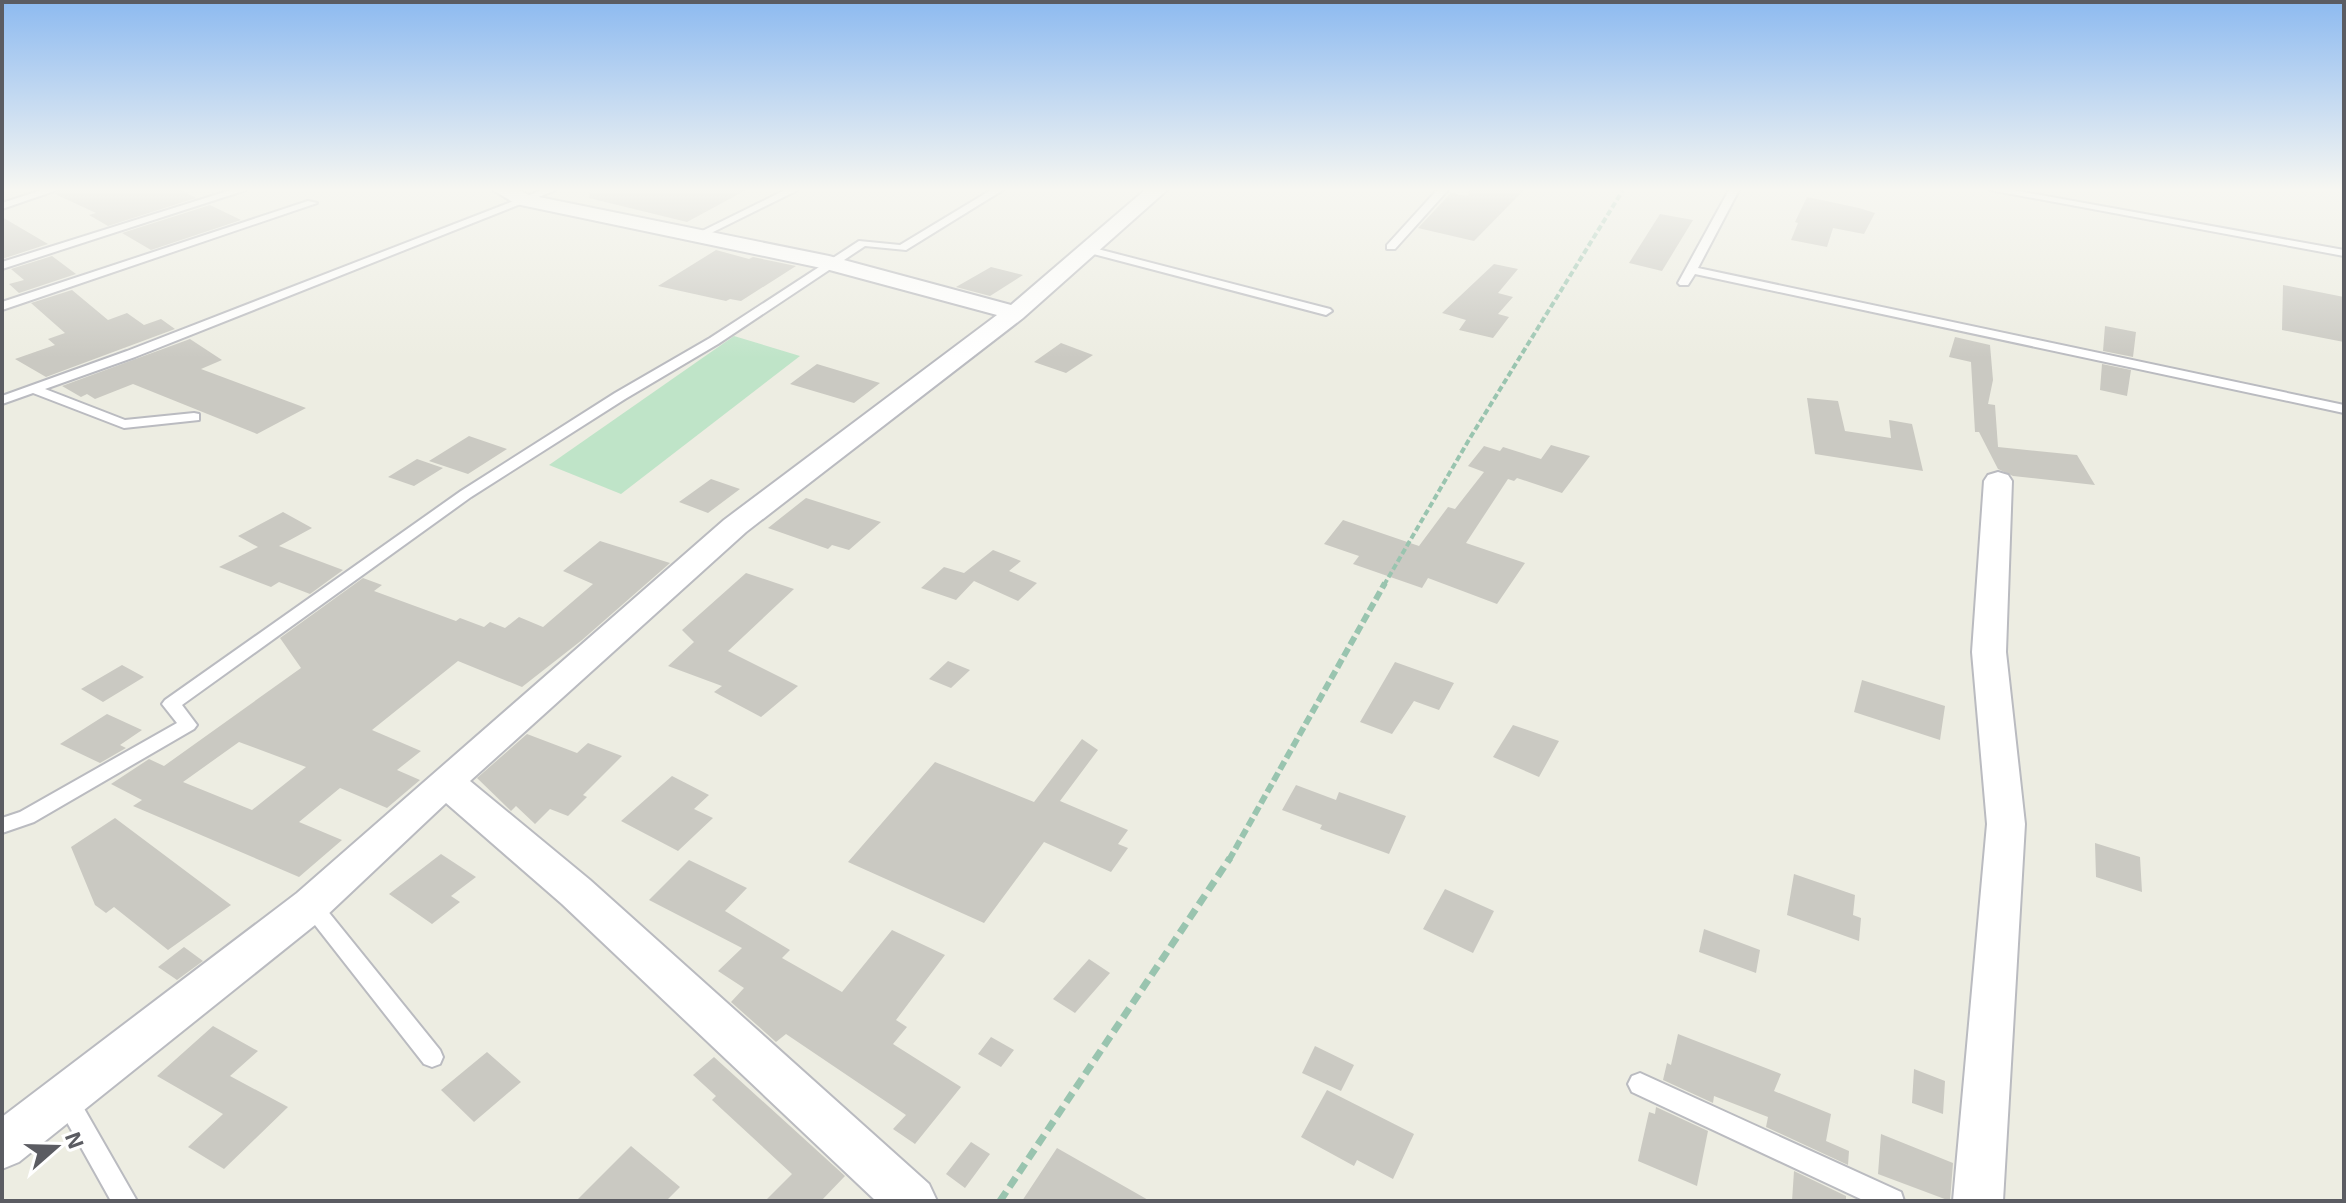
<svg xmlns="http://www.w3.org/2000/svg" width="2346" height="1203" font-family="'Exo 2',sans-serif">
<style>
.green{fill:#bfe4c8}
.building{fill:#cac9c2;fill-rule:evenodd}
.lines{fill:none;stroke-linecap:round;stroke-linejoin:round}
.lane-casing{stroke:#babbc0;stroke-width:4}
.street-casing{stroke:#babbc0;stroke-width:4}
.path-far2{stroke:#99c4af;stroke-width:4;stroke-dasharray:6 3;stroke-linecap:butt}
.path-far1{stroke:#99c4af;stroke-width:6;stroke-dasharray:9 4;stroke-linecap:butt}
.path{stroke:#99c4af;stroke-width:7;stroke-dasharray:11 6;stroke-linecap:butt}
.lane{fill:#fff;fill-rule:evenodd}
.street{fill:#fff;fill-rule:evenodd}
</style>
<rect width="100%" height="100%" fill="#edede2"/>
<path class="green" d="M734,336L800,356L621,494L549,465Z"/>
<path class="building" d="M60,190H181L196,198L108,226L89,215L96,213L55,194Z
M590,190H746L687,222L589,198Z
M1469,190H1524L1474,241L1418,228L1451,193L1468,196Z
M1807,197L1859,208L1875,213L1864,234L1833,228L1827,247L1791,240L1798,223L1795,222Z
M210,205L241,220L151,250L122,233Z
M1660,214L1693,220L1662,271L1629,263Z
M2,217L48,244L2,259Z
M716,250L749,259L753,257L796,266L741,301L730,299L726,301L658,286Z
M52,256L76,274L19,293L9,284L24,280L11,269Z
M1494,264L1518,269L1498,293L1513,297L1498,314L1509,317L1493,338L1459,330L1466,320L1442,313Z
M991,267L1023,275L990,296L956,287Z
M2283,285L2344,297V342L2282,330Z
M72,290L108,320L127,313L144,325L161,319L175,329L46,377L15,359L55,345L48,339L65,333L31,303Z
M2105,326L2136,332L2133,357L2103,351Z
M1955,337L1990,345L1993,380L1988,404L1995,405L1998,447L2077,455L2095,485L2013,476L1998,469L1979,432H1975L1971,362L1949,357Z
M190,339L222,360L201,369L306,408L257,434L133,384L95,399L87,394L81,397L62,386Z
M1061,343L1093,355L1066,373L1034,362Z
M817,364L880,383L854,403L790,384Z
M2102,364L2131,370L2127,396L2100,390Z
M1807,398L1838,401L1845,431L1891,438L1889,420L1912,424L1923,471L1815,454Z
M469,436L507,449L468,474L429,461Z
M1551,445L1590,456L1562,493L1517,478L1514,481L1508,479L1466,543L1525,563L1497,604L1428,578L1422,588L1353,564L1359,556L1324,544L1343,520L1419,546L1448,507L1455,509L1484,472L1468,466L1484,446L1500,451L1503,447L1541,459Z
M417,459L443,468L414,486L388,477Z
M711,479L740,489L708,513L679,502Z
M806,498L881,522L849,550L832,545L828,549L768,528Z
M283,512L312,528L279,546L343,570L310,594L279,582L271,587L219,567L258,547L238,536Z
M600,541L670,563L582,640L522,687L458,661L372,730L421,751L397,770L420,780L387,808L340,788L299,822L342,840L299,877L133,806L142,800L111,784L149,759L164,766L301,668L280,638L363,578L382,585L374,591L456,621L460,618L484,627L490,622L505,628L519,617L543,627L593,584L563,571ZM239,742L306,767L252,810L183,782Z
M993,550L1021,561L1009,571L1037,583L1018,601L974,581L956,600L921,588L944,567L964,573Z
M746,573L794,589L728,651L798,686L761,717L714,692L722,686L668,666L694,642L682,630Z
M948,661L970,670L951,688L929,679Z
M1395,662L1454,683L1439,710L1414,701L1392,734L1360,722Z
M122,665L144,677L103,702L81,689Z
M1862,680L1945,706L1940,740L1854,712Z
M107,714L142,730L120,745L126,748L100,763L60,744Z
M1513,725L1559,741L1539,777L1493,757Z
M527,734L577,753L588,743L622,756L583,795L587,797L568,816L550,809L535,824L516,806L511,811L477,778Z
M1082,739L1098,750L1060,801L1128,830L1118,844L1128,848L1111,872L1044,842L984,923L848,862L935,762L1034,802Z
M672,776L709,795L694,809L713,818L678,851L621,821Z
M1296,785L1336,800L1339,792L1406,816L1389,854L1320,829L1322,825L1282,810Z
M115,818L231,905L168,950L114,907L106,913L95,905L71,847Z
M2095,843L2140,857L2142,892L2096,877Z
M441,854L476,877L451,896L460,902L432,924L389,894Z
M689,860L747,888L725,911L790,950L782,958L842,992L892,930L945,955L896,1020L907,1027L893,1044L961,1087L915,1144L893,1129L906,1115L786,1034L776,1042L731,1002L744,988L718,971L742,948L649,900Z
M1794,874L1855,895L1853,915L1861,918L1859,941L1787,915Z
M1445,889L1494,911L1473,953L1423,929Z
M1704,929L1760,950L1756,973L1699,952Z
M184,947L203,961L177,980L158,967Z
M1089,959L1110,973L1075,1013L1053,999Z
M213,1026L258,1051L230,1076L288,1107L224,1169L188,1147L223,1114L157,1076Z
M1678,1034L1781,1074L1774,1091L1831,1114L1826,1141L1849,1151L1848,1165L1766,1127L1768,1117L1714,1096L1713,1103L1663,1080L1667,1063L1671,1065Z
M991,1037L1014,1050L1001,1067L978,1054Z
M1315,1046L1354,1065L1341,1091L1302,1073Z
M487,1052L521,1082L474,1122L441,1090Z
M714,1057L845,1176L821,1201H765L792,1174L712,1100L716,1096L693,1075Z
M1914,1069L1945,1081L1943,1114L1912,1103Z
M1327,1090L1414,1134L1393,1179L1357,1160L1354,1166L1301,1137Z
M1656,1107L1708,1131L1697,1186L1638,1161L1649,1112L1655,1114Z
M1881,1134L1953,1163L1950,1201L1878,1174Z
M971,1142L990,1154L965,1188L946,1174Z
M631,1146L680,1187L666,1201H576Z
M1057,1148L1150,1201H1022Z
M1794,1171L1846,1196V1201H1792Z"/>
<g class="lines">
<defs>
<path id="lane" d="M42,190H57L2,209V203Z
M231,190H246L2,269V262Z
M542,190H556L135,357L45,389L125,420L194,413L199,414V420L124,428L33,393L2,404V396L127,351Z
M785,190H798L701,238L692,236Z
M991,190H1003L906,250L865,246L718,344L625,399L471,497L182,705L197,725L194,729L34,822L2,833V818L20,812L177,723L162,704L165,700L461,491L615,393L710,338L859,241L900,245Z
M1437,190H1448L1395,249H1387V245Z
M1729,190H1739L1698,268L2344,405V413L1695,274L1688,285H1680L1678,283Z
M1990,190H2012L2344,250V256Z
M308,201L317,203L2,310V302Z
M1086,246L1330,309L1332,311L1326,315L1082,251L1081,249Z
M311,897L318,899L440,1050L443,1057L440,1064L432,1067L424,1064L304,911L301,905L304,899Z
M1640,1073L1901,1192L1904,1201H1865L1632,1092L1628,1084L1632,1076Z
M66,1088L74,1091L137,1201H111L54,1099L58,1091Z"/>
<path id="street" d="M493,190H519L529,195L829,256L1011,305L1145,190H1167L1023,318L746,532L470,781L590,880L929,1184L937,1201H876L562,904L446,803L325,917L19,1162L2,1169V1117L297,893L724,520L997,315L826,269L516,204Z
M1998,472L2008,475L2012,481L2006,652L2025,824L2003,1201H1953L1987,824L1972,652L1984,481L1988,475Z"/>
</defs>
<use href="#lane" class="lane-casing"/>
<use href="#street" class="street-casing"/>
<path class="path-far2" d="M1384,585L1470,438L1623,190"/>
<path class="path-far1" d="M1229,860L1385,583"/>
<path class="path" d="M1000,1201L1230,858"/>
<use href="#lane" class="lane"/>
<use href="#street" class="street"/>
</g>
<linearGradient id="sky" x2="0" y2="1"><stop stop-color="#8dbaf0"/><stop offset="0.53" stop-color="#f7f7f2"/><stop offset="1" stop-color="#f7f7f2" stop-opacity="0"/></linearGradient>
<rect width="2346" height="358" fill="url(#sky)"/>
<rect width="2346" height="1203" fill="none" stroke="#5b5c62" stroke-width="8"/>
<g transform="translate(56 1147) rotate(70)" stroke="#ffffff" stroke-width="6" paint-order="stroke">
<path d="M0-6L14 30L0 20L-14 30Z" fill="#5b5c62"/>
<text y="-12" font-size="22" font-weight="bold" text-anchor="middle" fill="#5b5c62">N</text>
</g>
</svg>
